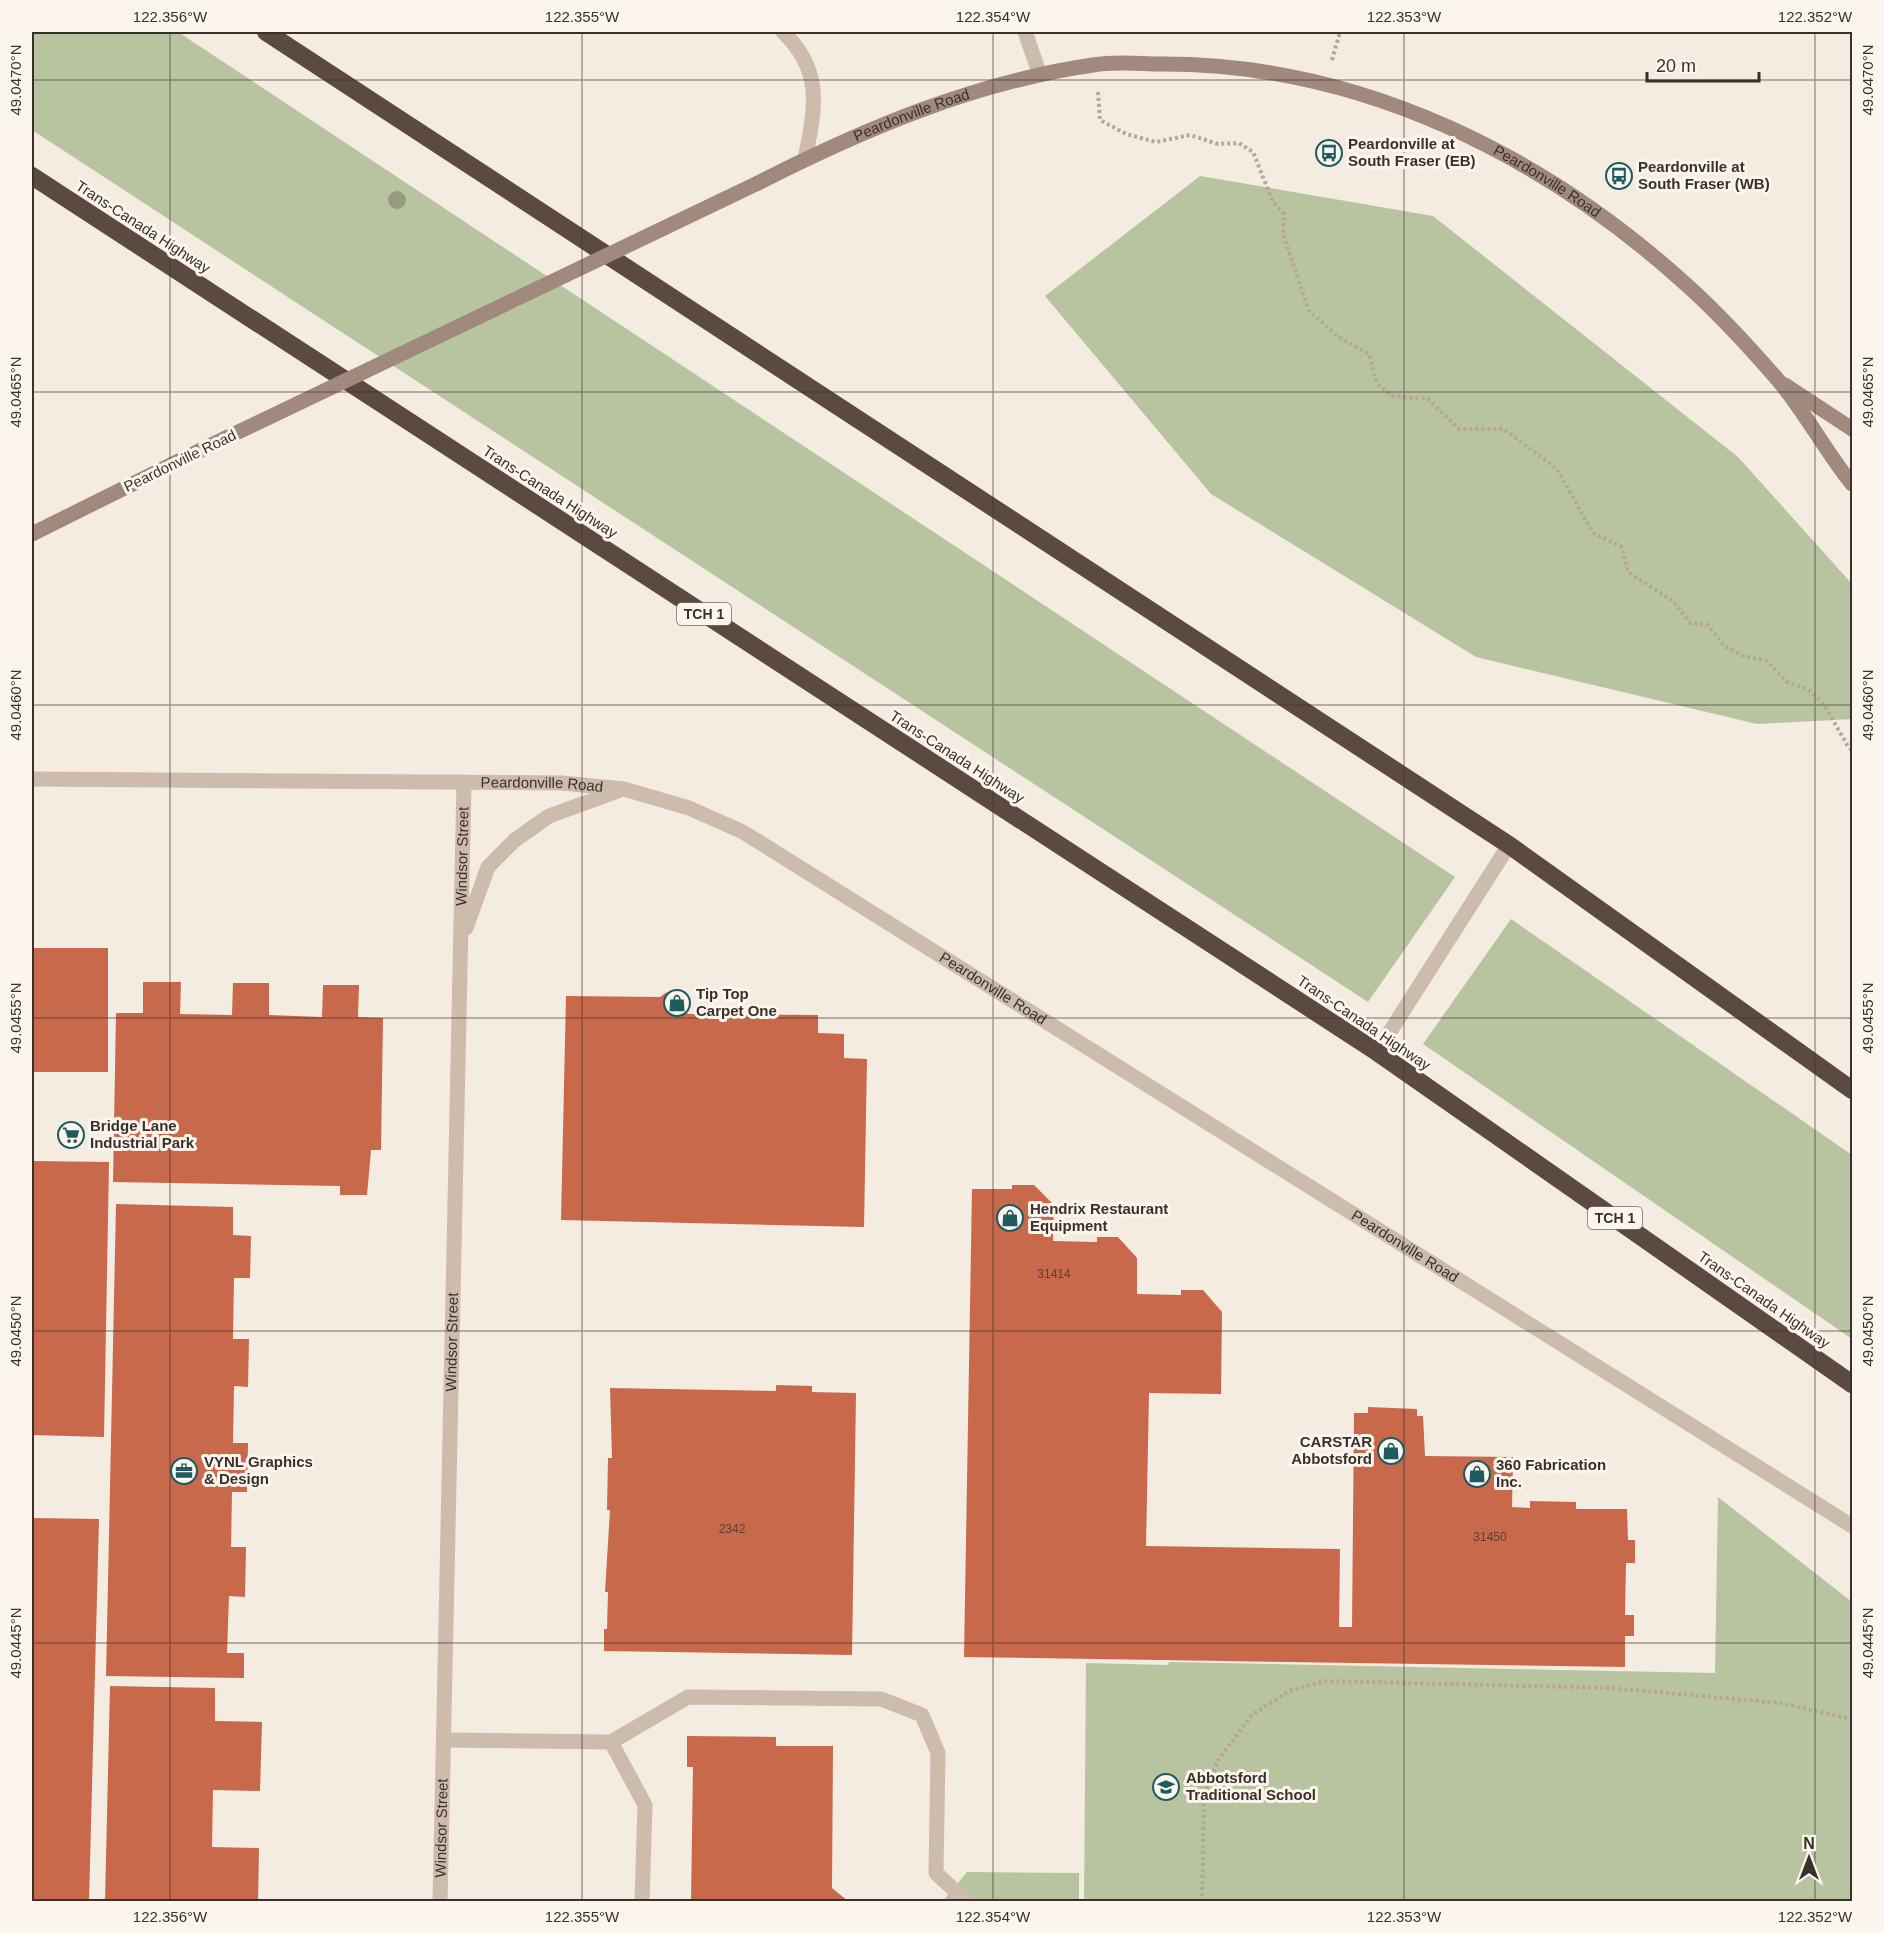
<svg xmlns="http://www.w3.org/2000/svg" width="1884" height="1933" font-family="Helvetica,sans-serif">
<style>
.green{fill:#b8c4a0}
.building{fill:#c8694b}
.lines{fill:none;stroke-linecap:round;stroke-linejoin:round}
.path{stroke:#b9a596;stroke-width:4;stroke-dasharray:3 3;stroke-linecap:butt}
.service{stroke:#cdbbac;stroke-width:15}
.tertiary{stroke:#cdbbac;stroke-width:15}
.secondary{stroke:#a18a7d;stroke-width:15}
.motorway{stroke:#5c4a42;stroke-width:18}
.secondary-bridge{stroke:#a18a7d;stroke-width:15}
.tree{fill:#969b7f}
.ticks{fill:none;stroke:#3b302b;stroke-width:1.5;stroke-opacity:0.45}
.labels{text-anchor:middle;stroke-width:6;stroke-linejoin:round;paint-order:stroke}
.number-label{font-size:12px;fill:#5e3e33}
.shield{fill:#fbf5ee;stroke:#756b66;stroke-width:1.5}
.shield-label{font-size:14px;font-weight:bold;fill:#3b302b}
.street-label{font-size:15px;fill:#3b302b;stroke:#fbf5ee}
.poi-label{font-size:15px;font-weight:bold;fill:#3b302b;stroke:#fbf5ee;text-anchor:start}
.neatline{fill:none;stroke:#3b302b;stroke-width:2}
.ticks-label{font-size:15px;text-anchor:middle;fill:#3b302b}
</style>
<rect width="100%" height="100%" fill="#f4ebe1"/>
<path class="green" d="M32,32H178L1455,877L1368,1002L32,130Z
M1200,176L1433,216L1738,457L1852,584V719L1757,724L1476,657L1211,494L1045,296Z
M1511,919L1852,1155V1339L1423,1044Z
M1718,1497L1852,1602V1901H1084L1086,1663L1168,1665L1169,1662L1715,1673Z
M967,1872L1079,1873V1901L942,1902Z"/>
<path class="building" d="M32,948H108V1072H32Z
M143,982H181L180,1014L232,1015L233,983H269V1015L322,1017L323,985H359L358,1017L383,1018L381,1150H371L367,1195H340V1186L113,1182L116,1013H143Z
M667,992L688,1014L818,1015V1033L844,1034V1058L867,1059L864,1227L561,1220L566,996L660,997Z
M32,1161L109,1162L104,1437L32,1435Z
M1012,1185H1034L1054,1205L1053,1241L1097,1242V1237H1118L1137,1258V1294L1181,1295V1290H1203L1222,1312L1221,1394L1149,1393L1146,1546L1340,1549L1339,1627H1352L1354,1413H1368V1407L1417,1409V1416H1423L1425,1456L1513,1457L1512,1507L1530,1508V1501L1576,1502V1509H1627L1628,1540H1635V1563H1626L1625,1615H1634V1636H1625V1667L964,1657L972,1189H1012Z
M116,1204L233,1207V1235L251,1236L250,1278H234L233,1339H249L248,1387L234,1386L233,1443H248L247,1492H232L231,1547H246L245,1597L229,1596L227,1653H244V1678L106,1676Z
M776,1385L812,1386V1392L856,1393L852,1655L604,1651V1629H607L608,1592H605L610,1510H607L608,1458H612L610,1388L776,1391Z
M32,1518L99,1519L89,1902H32Z
M110,1686L215,1688V1721L262,1722L260,1791L213,1790L212,1847L259,1848L258,1902H105Z
M687,1736L776,1737V1746H833L832,1888L849,1902H691L693,1767H687Z"/>
<g class="lines">
<path class="path" d="M1332,60L1340,32
M1098,92L1100,120L1126,134L1156,142L1190,135L1218,144L1239,143L1253,152L1273,202L1284,214L1283,234L1309,311L1337,336L1369,354L1377,384L1392,396L1428,399L1459,429H1504L1557,469L1593,533L1622,547L1628,572L1673,601L1690,623L1708,625L1724,646L1744,656L1767,661L1787,682L1807,689L1823,703L1849,748L1852,750
M1202,1902L1204,1794L1218,1760L1252,1715L1289,1691L1324,1681L1611,1688L1780,1703L1852,1719"/>
<path class="service" d="M1377,1052L1509,845
M444,1740L611,1742L645,1805L642,1902
M611,1742L688,1697L881,1699L922,1715L938,1753L936,1873L967,1902"/>
<g class="tertiary">
<path d="M783,32C824,71 815,109 805,159"/>
<path d="M1025,32L1040,75"/>
<path id="s1" d="M32,779L562,783L624,789L689,808L743,832L1852,1526"/>
<path d="M466,928L488,867L515,840L549,816L618,791"/>
<path id="s2" d="M440,1902L464,783"/>
</g>
<g class="secondary">
<path id="s3" d="M758,183C864,129 975,82 1093,65C1116,61 1140,64 1163,64C1362,64 1546,156 1690,288C1721,316 1751,349 1778,380C1806,413 1825,451 1852,484"/>
<path d="M1785,385L1852,429"/>
<path d="M32,534L207,447"/>
</g>
<path class="motorway" d="M266,32L1509,845L1852,1090
M32,176L1377,1052L1852,1384"/>
<path class="secondary-bridge" d="M207,447L758,183"/>
</g>
<circle class="tree" cx="397" cy="200" r="9"/>
<path class="ticks" d="M170,32V1902M582,32V1902M993,32V1902M1404,32V1902M1815,32V1902M32,80H1852M32,392H1852M32,705H1852M32,1018H1852M32,1331H1852M32,1643H1852"/>
<defs>
<symbol id="bus-ring" viewBox="-11 -11 22 22"><circle r="9.5" fill="#fbf5ee" stroke="#1f5a5e" stroke-width="1.5"/><path d="M-5-6H5V4H4V6H2V4H-2V6H-4V4H-5ZM-3.5-4V0h7V-4ZM-3.5 1.2v1.5H-2V1.2ZM2 1.2v1.5H3.5V1.2Z" fill="#1f5a5e"/></symbol>
<symbol id="shop-ring" viewBox="-11 -11 22 22"><circle r="9.5" fill="#fbf5ee" stroke="#1f5a5e" stroke-width="1.5"/><path d="M-5-2.5h2.3a2.7 3.5 0 0 1 5.4 0H5L5.5 6h-11ZM-1.5-2.5h3a1.5 2.3 0 0 0-3 0Z" fill="#1f5a5e"/></symbol>
<symbol id="supermarket-ring" viewBox="-11 -11 22 22"><circle r="9.5" fill="#fbf5ee" stroke="#1f5a5e" stroke-width="1.5"/><path d="M-6-5.5h2.5l.6 2H6L4.5 2H-2.5L-4.4-4H-6ZM-1.5 3.2a1.3 1.3 0 1 0 .1 0ZM3 3.2a1.3 1.3 0 1 0 .1 0Z" fill="#1f5a5e"/></symbol>
<symbol id="office-ring" viewBox="-11 -11 22 22"><circle r="9.5" fill="#fbf5ee" stroke="#1f5a5e" stroke-width="1.5"/><path d="M-6-3h4V-5.5h4V-3h4V5H-6ZM-1-4.5V-3h2v-1.5ZM-6 0V1H6V0Z" fill="#1f5a5e"/></symbol>
<symbol id="school-ring" viewBox="-11 -11 22 22"><circle r="9.5" fill="#fbf5ee" stroke="#1f5a5e" stroke-width="1.5"/><path d="M0-5L7-2L0 1L-7-2ZM-4 1L0 2.5L4 1V4Q0 6-4 4Z" fill="#1f5a5e"/></symbol>
</defs>
<g fill-rule="evenodd">
<use href="#bus-ring" x="1314" y="138" width="30" height="30"/>
<use href="#bus-ring" x="1604" y="161" width="30" height="30"/>
<use href="#shop-ring" x="662" y="988" width="30" height="30"/>
<use href="#supermarket-ring" x="56" y="1120" width="30" height="30"/>
<use href="#shop-ring" x="995" y="1203" width="30" height="30"/>
<use href="#shop-ring" x="1376" y="1436" width="30" height="30"/>
<use href="#office-ring" x="169" y="1456" width="30" height="30"/>
<use href="#shop-ring" x="1462" y="1459" width="30" height="30"/>
<use href="#school-ring" x="1151" y="1772" width="30" height="30"/>
</g>
<g class="labels">
<g class="number-label">
<text x="1054" y="1278">31414</text>
<text x="732" y="1533">2342</text>
<text x="1490" y="1541">31450</text>
</g>
<g class="shield">
<rect x="677" y="603" width="54" height="22" rx="4.5"/>
<rect x="1588" y="1207" width="54" height="22" rx="4.5"/>
</g>
<g class="shield-label">
<text x="704" y="619">TCH 1</text>
<text x="1615" y="1223">TCH 1</text>
</g>
<g class="street-label">
<text dy="5" stroke="none"><textPath href="#s3" startOffset="168">Peardonville Road</textPath></text>
<text dy="5" stroke="none"><textPath href="#s3" startOffset="834">Peardonville Road</textPath></text>
<text transform="translate(143 227) rotate(33)" y="5">Trans-Canada Highway</text>
<text transform="translate(180 461) rotate(-26)" y="5">Peardonville Road</text>
<text transform="translate(550 492) rotate(33)" y="5">Trans-Canada Highway</text>
<text transform="translate(957 757) rotate(33)" y="5">Trans-Canada Highway</text>
<text dy="5" stroke="none"><textPath href="#s1" startOffset="510">Peardonville Road</textPath></text>
<text dy="5" stroke="none"><textPath href="#s2" startOffset="1046">Windsor Street</textPath></text>
<text dy="5" stroke="none"><textPath href="#s1" startOffset="1014">Peardonville Road</textPath></text>
<text transform="translate(1364 1023) rotate(34)" y="5">Trans-Canada Highway</text>
<text dy="5" stroke="none"><textPath href="#s1" startOffset="1500">Peardonville Road</textPath></text>
<text transform="translate(1764 1300) rotate(35)" y="5">Trans-Canada Highway</text>
<text dy="5" stroke="none"><textPath href="#s2" startOffset="560">Windsor Street</textPath></text>
<text dy="5" stroke="none"><textPath href="#s2" startOffset="74">Windsor Street</textPath></text>
</g>
<g class="poi-label">
<text x="1348" y="149">Peardonville at<tspan x="1348" dy="17">South Fraser (EB)</tspan></text>
<text x="1638" y="172">Peardonville at<tspan x="1638" dy="17">South Fraser (WB)</tspan></text>
<text x="696" y="999">Tip Top<tspan x="696" dy="17">Carpet One</tspan></text>
<text x="90" y="1131">Bridge Lane<tspan x="90" dy="17">Industrial Park</tspan></text>
<text x="1030" y="1214">Hendrix Restaurant<tspan x="1030" dy="17">Equipment</tspan></text>
<text x="1372" y="1447" text-anchor="end">CARSTAR<tspan x="1372" dy="17">Abbotsford</tspan></text>
<text x="204" y="1467">VYNL Graphics<tspan x="204" dy="17">&amp; Design</tspan></text>
<text x="1496" y="1470">360 Fabrication<tspan x="1496" dy="17">Inc.</tspan></text>
<text x="1186" y="1783">Abbotsford<tspan x="1186" dy="17">Traditional School</tspan></text>
</g>
</g>
<rect width="1884" height="1933" fill="none" stroke="#fbf5ee" stroke-width="66"/>
<g transform="translate(1809 1858)" stroke="#fbf5ee" stroke-width="4.5" paint-order="stroke">
<path d="M0-4.5L10 22L0 15L-10 22Z" fill="#3b302b"/>
<text y="-9" font-size="16" font-weight="bold" text-anchor="middle" fill="#3b302b">N</text>
</g>
<path d="M1647 72v9h112v-9" fill="none" stroke="#3b302b" stroke-width="3"/>
<text x="1656" y="72" font-size="18" fill="#3b302b" stroke="#fbf5ee" stroke-width="4.5" paint-order="stroke">20 m</text>
<rect x="33" y="33" width="1818" height="1867" class="neatline"/>
<g class="ticks-label">
<text x="170" y="22">122.356°W</text>
<text x="582" y="22">122.355°W</text>
<text x="993" y="22">122.354°W</text>
<text x="1404" y="22">122.353°W</text>
<text x="1815" y="22">122.352°W</text>
<text transform="translate(16 80) rotate(-90)" y="5">49.0470°N</text>
<text transform="translate(1868 80) rotate(-90)" y="5">49.0470°N</text>
<text transform="translate(16 392) rotate(-90)" y="5">49.0465°N</text>
<text transform="translate(1868 392) rotate(-90)" y="5">49.0465°N</text>
<text transform="translate(16 705) rotate(-90)" y="5">49.0460°N</text>
<text transform="translate(1868 705) rotate(-90)" y="5">49.0460°N</text>
<text transform="translate(16 1018) rotate(-90)" y="5">49.0455°N</text>
<text transform="translate(1868 1018) rotate(-90)" y="5">49.0455°N</text>
<text transform="translate(16 1331) rotate(-90)" y="5">49.0450°N</text>
<text transform="translate(1868 1331) rotate(-90)" y="5">49.0450°N</text>
<text transform="translate(16 1643) rotate(-90)" y="5">49.0445°N</text>
<text transform="translate(1868 1643) rotate(-90)" y="5">49.0445°N</text>
<text x="170" y="1922">122.356°W</text>
<text x="582" y="1922">122.355°W</text>
<text x="993" y="1922">122.354°W</text>
<text x="1404" y="1922">122.353°W</text>
<text x="1815" y="1922">122.352°W</text>
</g>
</svg>
